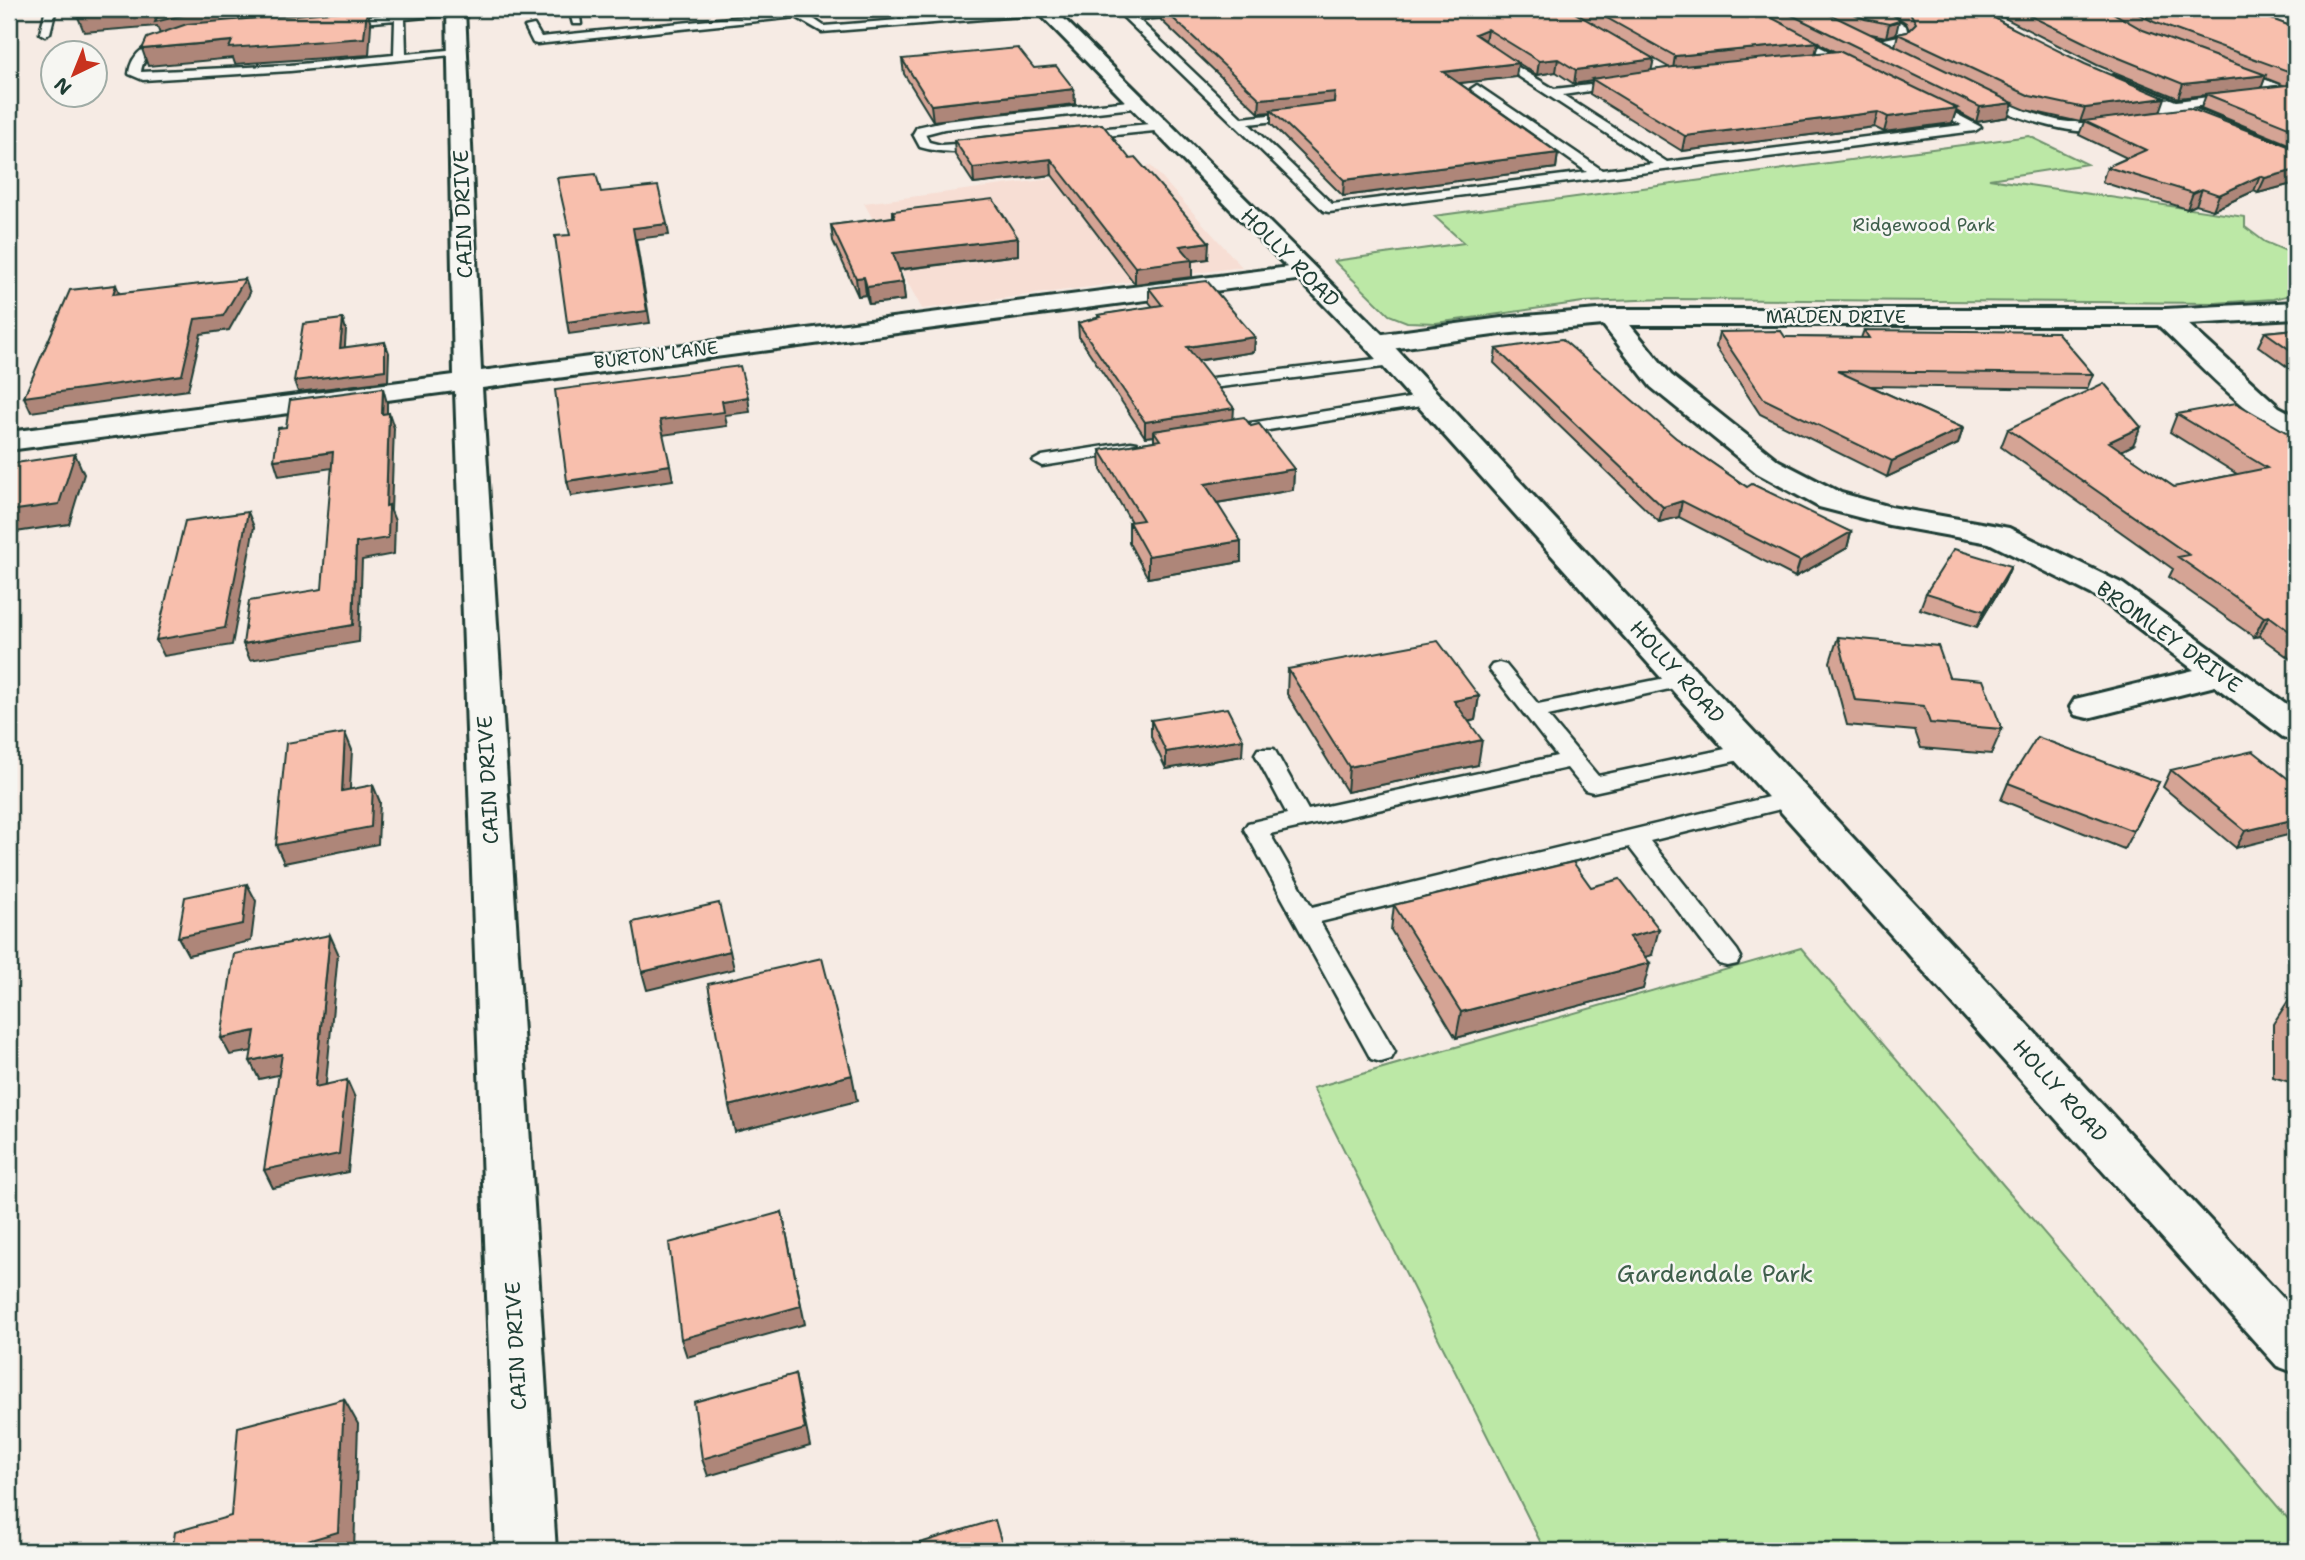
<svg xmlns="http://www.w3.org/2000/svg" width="2305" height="1560" font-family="'Shantell Sans',sans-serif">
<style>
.built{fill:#f7ded4}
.green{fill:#bce8a6;stroke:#6e926d;stroke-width:2}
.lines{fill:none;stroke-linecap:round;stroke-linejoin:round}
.canal{fill:#78c5d7;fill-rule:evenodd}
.lane-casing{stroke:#1f3d34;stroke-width:5}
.street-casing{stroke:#1f3d34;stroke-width:6}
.secondary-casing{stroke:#1f3d34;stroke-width:6}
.lane{fill:#f6f6f2;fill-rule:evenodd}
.street{fill:#f6f6f2;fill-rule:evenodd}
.secondary{fill:#f6f6f2;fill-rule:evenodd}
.wall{fill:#d5a495;stroke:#1f3d34;stroke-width:2;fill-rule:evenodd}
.shaded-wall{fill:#ae8679;stroke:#1f3d34;stroke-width:2}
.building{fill:#f8bfad;stroke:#1f3d34;stroke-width:2}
.labels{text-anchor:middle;stroke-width:5;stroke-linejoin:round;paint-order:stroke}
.far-park-label{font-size:18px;fill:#3e5f4b;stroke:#f6f6f2}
.far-street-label{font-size:18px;fill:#1f3d34;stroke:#f6f6f2}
.street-label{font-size:21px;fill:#1f3d34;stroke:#f6f6f2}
.near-park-label{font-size:24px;fill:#3e5f4b;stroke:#f6f6f2}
</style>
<rect width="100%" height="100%" fill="#f6ebe4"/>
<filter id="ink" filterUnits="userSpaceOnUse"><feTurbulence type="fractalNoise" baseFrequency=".0143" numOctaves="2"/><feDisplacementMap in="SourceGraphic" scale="14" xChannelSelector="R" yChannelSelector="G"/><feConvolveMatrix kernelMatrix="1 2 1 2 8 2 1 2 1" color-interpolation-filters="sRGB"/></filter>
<g filter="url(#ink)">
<path class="built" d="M1151,166L1242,267L922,309L864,203Z"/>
<path class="green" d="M2029,136L2087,164L1989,179L2245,217V227L2265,242L2296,255V294L2273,299L2215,303L1666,299L1583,302L1436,323L1407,322L1389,315L1334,261L1464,243L1434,216Z
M1801,948L2296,1528V1551H1545L1313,1088Z"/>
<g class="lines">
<path class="canal" d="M2272,9H2296V20L2275,13Z"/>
<defs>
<path id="lane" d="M46,9H56L50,33L45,36L40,33Z
M446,9L461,11L456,14L405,19L406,54L458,49L464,52L462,54L290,71L143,80L129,74C131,51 151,42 171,37L176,40L175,42C158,47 143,54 141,72L290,65L394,55L395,20L341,25L336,22L341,19Z
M569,9H579L581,24H573Z
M788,9H799L824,26L1035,9L1051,11L1046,14L822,32L796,17L537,44L533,43L525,27L534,25L541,37L790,12Z
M1119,9H1127L1131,13L1257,9L1252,12L1138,19L1242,118L1306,111V117L1302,118L1249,124L1332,204L1587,172L1473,91L1471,89L1477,85L1602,170L1653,164L1489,57L1487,55L1493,52L1554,89L1626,81V85L1622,86L1563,95L1667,162L1962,125L1922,105L1920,102L1926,98L1981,127L1975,131L1329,212L1324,211L1119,13Z
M1732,9H1745L1844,59L1834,61Z
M1868,9H1880L1906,26L1909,39L1898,44L1870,46V42L1899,36L1897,30Z
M2235,70L2291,88L2293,91L2283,94L2231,75L2229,73Z
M1984,94C2013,103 2038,119 2069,122C2083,123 2108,117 2118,125C2090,146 2008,114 1980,101L1978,98Z
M2232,94L2238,98L2236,101L2169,110L2163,106L2169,102Z
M1138,100L1142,101V107L944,129L925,134L929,142L941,145L987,142L989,145C974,156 937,152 920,147L913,134L917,127L944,121Z
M1160,123L1166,127L1164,130L1076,139L1070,135L1076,131Z
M1394,357L1400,359L1402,362L1400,365L1212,388L1204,383L1212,378Z
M1428,395L1434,396L1436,400L1434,404L1231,436L1222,431L1231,426Z
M1131,442L1137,443L1140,447L1137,451L1042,466L1033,461L1042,456Z
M1499,663L1506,665L1538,704L1685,674L1692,676L1696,680L1692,684L1548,716L1598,776L1749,744L1757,746L1760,751L1757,756L1749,758L1593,792L1585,790L1567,768L1270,834L1312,907L1793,791L1801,794L1805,799L1801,804L1650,841L1737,950L1741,957L1737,964L1728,966L1719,964L1629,847L1320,922L1395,1052L1391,1059L1381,1062L1371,1059L1244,829L1248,823L1287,814L1255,754L1258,749H1274L1308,810L1557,756L1489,669L1492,665Z"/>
<path id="street" d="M447,9H465L481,371L1304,265L1313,267L1316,272L1313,277L1304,279L482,388L556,1551H496L455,391L9,450V432L454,375Z
M2114,76L2296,150V164L2181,119L2107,86L2104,82L2107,78Z
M2296,302V318L2188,324L2279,407L2296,416V437C2254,426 2192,356 2158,325H1630L1671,375L1779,461L1841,493L1891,507L2009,528L2123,584L2296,711V741L2283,737L2215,686L2088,718L2075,715L2070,707L2075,699L2194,670L2099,598L1989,543L1889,525L1819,507L1757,473L1651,387L1603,325L1501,334L1376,351L1367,349L1363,343L1367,337L1376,335L1501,318L1610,309H2165Z"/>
<path id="secondary" d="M1035,9H1054L1385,337L2296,1312V1373L2277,1366L1367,349Z"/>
</defs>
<use href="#lane" class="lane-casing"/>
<use href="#street" class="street-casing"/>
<use href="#secondary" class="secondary-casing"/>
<use href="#lane" class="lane"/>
<use href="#street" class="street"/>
<use href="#secondary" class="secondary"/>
</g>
<path class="wall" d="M1150,9H1979L2160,112L2296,149V183L2258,193L2254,191L2213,210L2196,205L2187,209L2102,182L2107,167L2127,158L2079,135L2084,122H2080L2026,110L2012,104L2008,117L1976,122L1956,111L1952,123L1884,132L1874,127L1682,151L1590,94L1592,81L1574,84L1556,72L1537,75L1507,56L1516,77L1459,83L1558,153L1556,168L1343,196L1271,124V112L1259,113L1161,20V10H1151ZM1887,10L1906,23L1909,30L1907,32L1898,34L1895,46L1871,34L1886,37L1896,34ZM1617,38L1670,68L1652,70ZM1818,43L1836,52L1815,54Z
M1987,9H2244L2296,28V147L2201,108L2206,95L2178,98L2097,65ZM2265,78L2283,85L2261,88Z
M902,59L1034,68L1074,89L1075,104L933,121L904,74Z
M1102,124L1208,259L1192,261V277L1135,284L1052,175L974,184L955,155L954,140Z
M893,211L1018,255L899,270L903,282L905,300L869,304L866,295L858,296L833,241L831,225L893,217Z
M1149,288L1255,337L1254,352L1197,361L1233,418L1251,426L1294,469L1293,490L1217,503L1241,562L1148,578L1129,543V522H1131L1101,470L1100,450L1154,441V436L1145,437L1079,337L1078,323L1098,318V315L1153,307L1149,302Z
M2296,329V373L2258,346L2265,332Z
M1864,330L2093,374L2087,389L1870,386L1963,428L1958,444L1887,477L1760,414L1716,347L1719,332L1785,337L1861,338Z
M1496,349L1676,438L1747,487L1851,532L1847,548L1795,577L1679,517L1659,522L1494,363Z
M2177,414L2296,438V663L2259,636L2254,637L2169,577L2173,569L2001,447L2008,429L2133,445L2121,451L2174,487L2237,474L2170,432Z
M2011,566L2004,582L1977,627L1920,609L1926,593Z
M1838,637L1949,677L2002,729L1991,754L1921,748L1915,731L1847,725L1830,662Z
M1288,669L1479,696L1475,720L1469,722L1478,765L1347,792L1287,694Z
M1151,720L1242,756L1166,769L1151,737Z
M2171,770L2296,785L2236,848L2163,787Z
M2159,782L2124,849L2001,800L2008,783Z
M1591,887L1652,955L1645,957L1643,989L1456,1038L1391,930L1394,905Z
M2290,998L2296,1000V1084L2273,1077V1024Z"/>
<path class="shaded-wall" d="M249,9H373L372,13H368L371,25L369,55L235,64L233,58L148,66L142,49L232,41L364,38L161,37L157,26L84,32L78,17L160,10L187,14Z
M1899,21L1896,34L1886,37L1889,24Z
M1487,29L1485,42L1475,34Z
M1818,42L1815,55L1673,69L1675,56Z
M1558,59L1556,72L1537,75L1539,61Z
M1654,59L1651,72L1592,79V81L1574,84L1576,70Z
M1518,63L1516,77L1441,85L1443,72Z
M2266,75L2261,89L2206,94V95L2178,98L2183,84Z
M1074,89L1075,104L933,121L931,105Z
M1335,92L1334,106L1271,110V112L1259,113L1260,99Z
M2165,98L2160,112L2080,122L2085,108Z
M2013,103L2008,117L1976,122L1980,107Z
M1957,108L1952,123L1884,132L1888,117Z
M1878,112L1874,127L1682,151L1685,136Z
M1558,153L1556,168L1343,196L1344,180Z
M1051,159L1052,175L974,184L973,168Z
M2296,170V183L2258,193L2265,178Z
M2260,176L2254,191L2213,210L2219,195Z
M2202,189L2196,205L2187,209L2193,193Z
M667,224L669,235L636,239L650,323L569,334L567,322L633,228Z
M1018,238V255L894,270L893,253Z
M1209,242L1208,259L1192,261V277L1135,284V267L1180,246Z
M864,277L866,295L858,296L856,278Z
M245,279L250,293L229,330L201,334L188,390L31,412L24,397L195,319Z
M903,282L905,300L869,304L867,287Z
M116,285L122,299L113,294Z
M343,319L346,330L344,359L340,348Z
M1255,337L1254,352L1187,362V347Z
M385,342L389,353L388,381L298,392L294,381Z
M383,388L387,403V429L382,414Z
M748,397L750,412L725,415L727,426L663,435L660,420L722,401Z
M1234,408L1233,423L1154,431V436L1145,437V422Z
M389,413L394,428L391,511L395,521L394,554L362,560L359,642L250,660L243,644L353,625L356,543L386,506Z
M2141,427L2133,445L2101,461L2109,442Z
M1963,428L1958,444L1887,477L1892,461Z
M333,452L339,467L279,476L274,460Z
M75,454L84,474L69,524L9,533V511Z
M670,465L673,480L571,496L567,481Z
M1294,469L1293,490L1204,505L1205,484Z
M1682,501L1679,517L1659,522L1663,507Z
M248,512L254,527L232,645L164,656L156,640Z
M1851,532L1847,548L1795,577L1800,561Z
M1241,541V562L1148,578V556Z
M2011,566L2004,582L1977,627L1984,611Z
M2269,616L2259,636L2254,637L2264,617Z
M1479,696L1475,720L1450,726L1454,701Z
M345,733L352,750L349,808L342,791Z
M1243,739L1242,756L1166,769V752Z
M1482,740L1478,765L1347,792L1349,767Z
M373,785L380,802L378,844L284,863L276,845Z
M2296,819V833L2236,848L2245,831Z
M247,884L256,901L251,941L188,955L178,937Z
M1659,929L1652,955L1623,963L1629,937Z
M330,935L338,953L324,1104L315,1087Z
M730,951L734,969L647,990L642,972Z
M1650,963L1643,989L1456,1038L1461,1012Z
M255,1031L264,1049L230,1055L221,1038Z
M282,1054L291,1072L259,1079L250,1061Z
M852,1075L857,1101L735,1132L729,1106Z
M347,1080L355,1098L348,1172L273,1188L264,1170Z
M782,1212L805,1324L687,1357L681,1339Z
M795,1374L810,1446L708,1476L702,1459Z
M344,1399L358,1424L354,1551H282L283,1548Z"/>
<path class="building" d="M83,9H249L187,14L155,22L160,10L78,17Z
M367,9L364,38L229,48L232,41L142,49L147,38L187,24Z
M1163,9H1568L1654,59L1576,70L1558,59L1539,61L1487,29L1475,34L1518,63L1443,72L1558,153L1344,180L1271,110L1334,102L1335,92L1260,99Z
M1591,9H1755L1818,42L1675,56Z
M1779,9H1819L2013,103L1980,107Z
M1843,9H1885L1898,19L1899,21L1889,24L1865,19Z
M1906,9H1979L2005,24L2085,64L2165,98L2085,108L2030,96L1898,34L1907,32L1916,23L1909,11Z
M2016,9H2106L2143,30L2266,75L2183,84L2102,51Z
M2129,9H2244L2296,28V74L2154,22Z
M1018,48L1034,68L1056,66L1074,89L931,105L902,59Z
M1839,51L1957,108L1888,117L1878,112L1685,136L1592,79L1673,67Z
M2296,81V130L2206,94L2287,85Z
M2189,108L2296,149V170L2265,178L2260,176L2219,195L2202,189L2193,193L2107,167L2146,150L2084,121Z
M1102,124L1130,159L1136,158L1209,242L1180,246L1192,260L1135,267L1051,159L973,168L954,140Z
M596,174L601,192L658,186L667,224L633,228L647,311L567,322L555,236L570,235L557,178Z
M993,199L1018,238L893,253L903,282L867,287L864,277L856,278L831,225L895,217L893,211Z
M245,279L223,316L195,319L182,375L24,397L70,290L116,285L113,294Z
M1207,281L1255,337L1187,347L1234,408L1145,422L1078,323L1100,317L1098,315L1162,305L1149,288Z
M343,319L340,348L385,342V370L294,381L303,324Z
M2296,329V354L2265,332Z
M1864,330L2057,332L2093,374L1837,371L1963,428L1892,461L1764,399L1719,332L1781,331L1785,337L1869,338Z
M1562,339L1676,438L1747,487L1752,484L1851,532L1800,561L1682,501L1663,507L1496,349Z
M740,366L748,397L722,401L724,412L660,420L670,465L567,481L555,390Z
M2104,383L2141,427L2109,442L2174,487L2267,468L2177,414L2236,403L2296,438V636L2269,616L2264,617L2178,557L2189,555L2008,429Z
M383,388L382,414L389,413L386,506L389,505L388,538L356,543L353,625L243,644L249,601L322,589L333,452L274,460L278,428L286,427L290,400Z
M1244,417L1251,426L1259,424L1294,469L1205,484L1241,541L1148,556L1129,522L1143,520L1100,450L1160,440L1154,431Z
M75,454L59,504L9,511V464Z
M248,512L225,628L156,640L185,521Z
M1954,549L2011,566L1984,611L1926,593Z
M1838,637L1938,646L1949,677L1983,680L2002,729L1930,723L1924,706L1855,700Z
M1438,641L1479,696L1454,701L1482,740L1349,767L1288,669Z
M1227,708L1243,739L1166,752L1151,720Z
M345,733L342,791L373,785L371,827L276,845L286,743Z
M2037,737L2159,782L2133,831L2008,783Z
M2253,751L2296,785V819L2245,831L2171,770Z
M1573,862L1591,887L1620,879L1659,929L1629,937L1650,963L1461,1012L1394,905Z
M247,884L243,924L178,937L185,897Z
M719,903L730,951L642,972L633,922Z
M330,935L315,1087L347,1080L339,1154L264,1170L282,1054L250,1061L255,1031L221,1038L234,954Z
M822,958L852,1075L729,1106L708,984Z
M2290,998L2296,1000V1053L2290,1051Z
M782,1212L801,1306L681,1339L669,1243Z
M795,1374L805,1429L702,1459L694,1402Z
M344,1399L338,1532L283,1548L282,1551H172L175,1532L231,1516L238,1427Z
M995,1520L1004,1551H894Z"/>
</g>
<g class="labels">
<g class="far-park-label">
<text x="1924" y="231">Ridgewood Park</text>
</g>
<g class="far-street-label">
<text x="1836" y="323">MALDEN DRIVE</text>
<text transform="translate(656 355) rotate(-7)" y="6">BURTON LANE</text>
</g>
<g class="street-label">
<text transform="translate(463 214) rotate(-92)" y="7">CAIN DRIVE</text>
<text transform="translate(1290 258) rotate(45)" y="7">HOLLY ROAD</text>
<text transform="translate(2169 637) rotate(36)" y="7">BROMLEY DRIVE</text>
<text transform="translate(1677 672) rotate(48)" y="7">HOLLY ROAD</text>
<text transform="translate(488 780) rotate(-93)" y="7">CAIN DRIVE</text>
<text transform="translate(2060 1091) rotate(48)" y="7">HOLLY ROAD</text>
<text transform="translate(516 1346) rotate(-93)" y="7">CAIN DRIVE</text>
</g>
<g class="near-park-label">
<text x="1715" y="1282">Gardendale Park</text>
</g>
</g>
<rect width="2305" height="1560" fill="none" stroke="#f6f6f2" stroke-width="35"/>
<rect x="18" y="18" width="2270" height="1525" fill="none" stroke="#1f3d34" stroke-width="2.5" filter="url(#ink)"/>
<g transform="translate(74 74) rotate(223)"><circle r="33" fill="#f6f6f2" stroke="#a0aca6" stroke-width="2"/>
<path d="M0-5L12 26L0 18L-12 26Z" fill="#c8321e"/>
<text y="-10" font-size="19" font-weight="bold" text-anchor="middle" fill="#1f3d34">N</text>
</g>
</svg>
